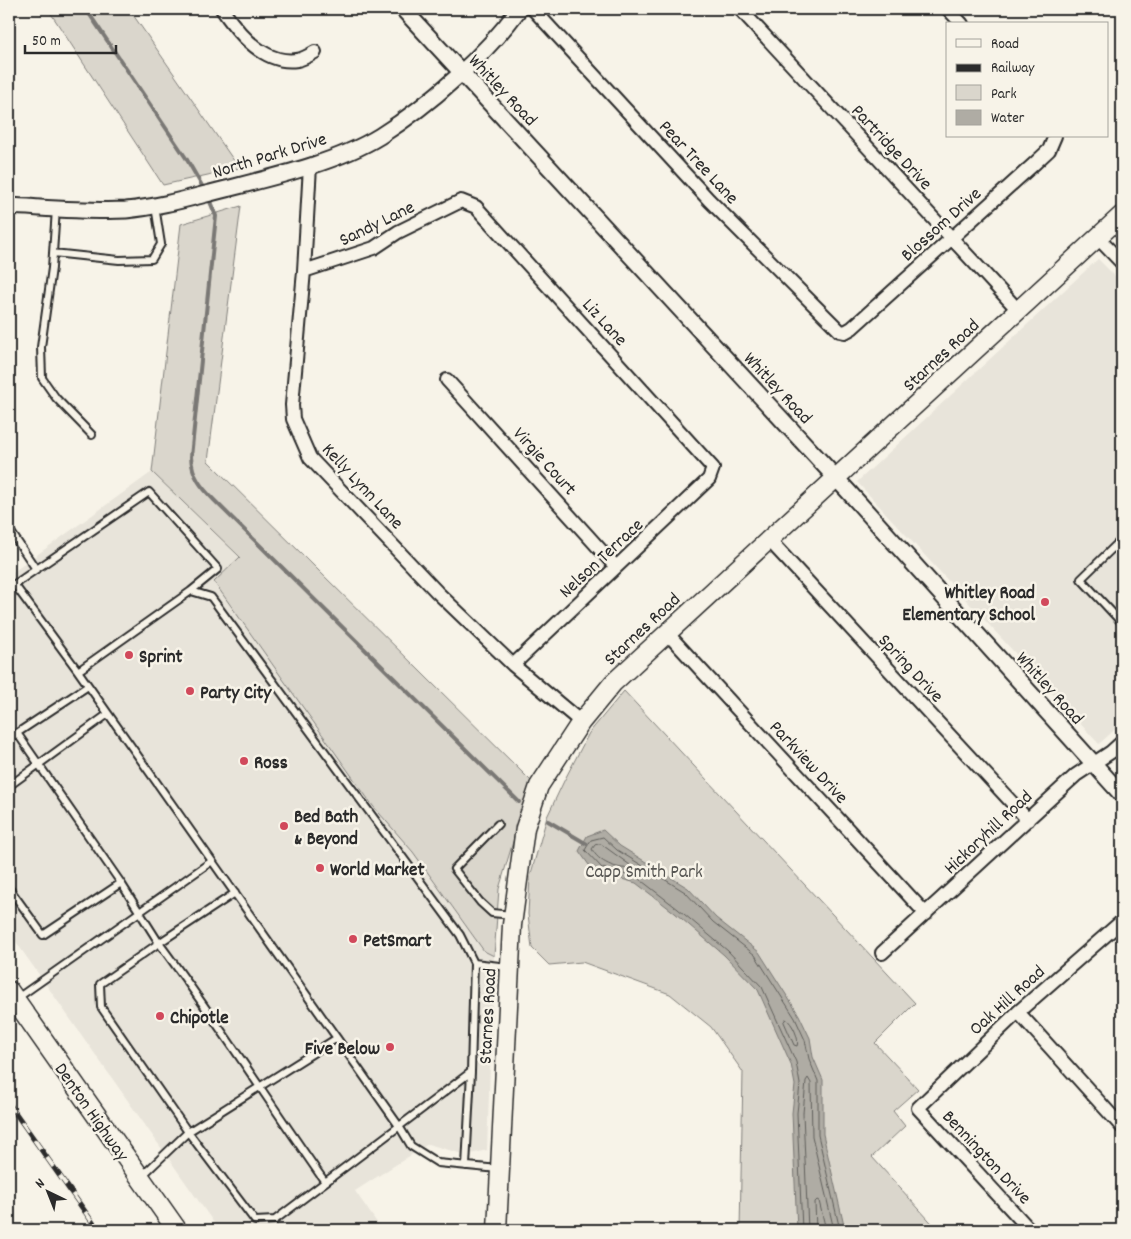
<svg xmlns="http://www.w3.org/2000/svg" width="1131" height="1239" font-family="Dekko,sans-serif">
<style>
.built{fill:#e8e4da}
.green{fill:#dad6cc;stroke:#82807c}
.water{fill:#afaca4;stroke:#7a7874}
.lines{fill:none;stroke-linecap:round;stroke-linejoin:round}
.shore{stroke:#605f5b;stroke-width:1}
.stream{stroke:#7a7874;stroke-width:4}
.service-casing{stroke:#2b2b2b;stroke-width:10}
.minor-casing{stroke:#2b2b2b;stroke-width:16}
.tertiary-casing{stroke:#2b2b2b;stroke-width:19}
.secondary-casing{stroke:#2b2b2b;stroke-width:21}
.primary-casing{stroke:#2b2b2b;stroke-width:22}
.service{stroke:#f7f3e8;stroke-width:6}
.minor{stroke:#f7f3e8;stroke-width:12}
.tertiary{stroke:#f7f3e8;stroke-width:15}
.secondary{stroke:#f7f3e8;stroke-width:18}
.primary{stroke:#f7f3e8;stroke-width:19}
.rail-casing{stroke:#2b2b2b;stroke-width:5.5}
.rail{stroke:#f7f3e8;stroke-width:4;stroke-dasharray:11;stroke-linecap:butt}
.poi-dot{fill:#d1495b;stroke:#f7f3e8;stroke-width:2}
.labels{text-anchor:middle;stroke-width:5;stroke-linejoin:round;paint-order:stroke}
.street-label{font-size:19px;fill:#2b2b2b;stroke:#f7f3e8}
.poi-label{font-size:19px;font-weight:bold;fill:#2b2b2b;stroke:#f7f3e8;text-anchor:start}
.park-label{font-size:19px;fill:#575653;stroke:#f7f3e8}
</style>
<rect width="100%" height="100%" fill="#f7f3e8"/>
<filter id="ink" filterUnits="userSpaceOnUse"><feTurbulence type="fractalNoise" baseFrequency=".02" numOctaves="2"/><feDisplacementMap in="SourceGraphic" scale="10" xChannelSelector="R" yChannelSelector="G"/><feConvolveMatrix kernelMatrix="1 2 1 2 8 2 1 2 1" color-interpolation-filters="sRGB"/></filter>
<g filter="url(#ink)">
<path class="built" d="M1098,259L1122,283V723L1099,744L857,482Z
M152,472L240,558L214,582L373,806L413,852L484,951L494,956L487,1150L466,1155L428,1144L355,1191L382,1230H219L9,932V575Z"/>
<path class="green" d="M48,9H129L239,168L163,185Z
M241,206L208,461L531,781L499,889L494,956L484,951L413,852L373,806L214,582L240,557L152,472L181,224Z
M624,691L915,1003L875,1043L918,1089L893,1111L905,1126L872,1157L938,1230H740L743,1072L711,1027L670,994L582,962L549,965L532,948L528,914L530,877L547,817L564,781L589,733Z"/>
<path class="water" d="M603,830L620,846L688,888L716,918L759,952L799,1015L810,1038L813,1057L823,1080V1134L845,1230H797L792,1113L795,1085L791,1064L758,990L724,955L675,913L636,883L600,873L589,865L579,851L587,836Z"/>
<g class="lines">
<path class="shore" d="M601,844L630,865L631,868C617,870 598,862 592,849L595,845Z
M786,1019C792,1022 800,1039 797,1046L794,1045L784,1022Z
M802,1230L797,1113L800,1084L796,1062L762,987L728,951L678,909L638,878L602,868L585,850L591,840L603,837L617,850L685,892L713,922L755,955L795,1018L805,1040L809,1059L818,1081V1135L840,1230
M808,1230L803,1113L806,1081L808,1078L811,1083L812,1136L834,1230
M816,1230L815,1202L817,1200L819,1201L826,1230"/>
<path class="stream" d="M86,9L186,158L205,191
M208,197L216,216L191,457C192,476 201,487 214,500L519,802
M548,821L587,844"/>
<defs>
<path id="service" d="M56,209L52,268L41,347L42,378L56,398L92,435
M53,253L119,260L152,259L161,244L155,206
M9,529L36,569
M1122,539L1081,579L1122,623
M14,584L78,671
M9,588L149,492L218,569L191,591
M88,686L17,733L121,883L159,943L235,893
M9,739L17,733
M9,786L108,714
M498,824L454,869L480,902L492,913L512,915
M9,888L43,935L121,883
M474,963L508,967
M16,999L212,861
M466,1166L471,1072
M141,1177L188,1132L255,1221L275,1220L471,1072L474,963L460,935L211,597L191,591L78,671L399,1126L411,1146L438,1163L498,1169
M325,1182C269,1102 217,1021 159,943L100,984L101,1007L188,1132L337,1038"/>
<path id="minor" d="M222,9C238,33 265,65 297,60C303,59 310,55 315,52
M533,9L709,200L840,331L845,332L852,328L1034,164L1049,150L1055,136
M740,9L1018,310
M948,9L962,24
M310,166L304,271L292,405L293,419L310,458L437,592L513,665L581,722
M1098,238L1122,263
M304,271L374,248L398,232L461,201L476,207L713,468L709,479L513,665
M447,380L616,567
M769,540L1028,820
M667,633L926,914
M882,953L1076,775L1111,752L1122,742
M1018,1012L1122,1127
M1030,1230L918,1108L1018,1012L1122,921"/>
<path id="tertiary" d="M403,9L847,490L1122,795
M9,206C47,208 88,212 126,210C160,207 193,197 226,189C274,177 338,162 380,136C429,105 485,56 519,9"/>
<path id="secondary" d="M497,1230L512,925L525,828L539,786L581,722L613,683L1122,215"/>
<path id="primary" d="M9,991L177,1230"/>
</defs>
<use href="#service" class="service-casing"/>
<use href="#minor" class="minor-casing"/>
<use href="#tertiary" class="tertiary-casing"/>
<use href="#secondary" class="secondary-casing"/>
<use href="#primary" class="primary-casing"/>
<use href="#service" class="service"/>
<use href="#minor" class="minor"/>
<use href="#tertiary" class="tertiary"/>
<use href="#secondary" class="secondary"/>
<use href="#primary" class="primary"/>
<defs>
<path id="rail" d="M9,1104L98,1230"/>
</defs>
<use href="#rail" class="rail-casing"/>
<use href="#rail" class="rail"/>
</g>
</g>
<g class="poi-dot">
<circle cx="1045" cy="602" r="5"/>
<circle cx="129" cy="655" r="5"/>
<circle cx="190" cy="691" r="5"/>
<circle cx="244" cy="761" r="5"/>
<circle cx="284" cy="826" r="5"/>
<circle cx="320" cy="868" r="5"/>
<circle cx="353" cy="939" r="5"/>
<circle cx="160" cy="1016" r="5"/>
<circle cx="390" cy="1047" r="5"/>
</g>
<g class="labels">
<g class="street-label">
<text transform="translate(504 89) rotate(47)" y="7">Whitley Road</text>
<text transform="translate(893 146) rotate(47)" y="7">Partridge Drive</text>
<text transform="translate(269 154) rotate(-17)" y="7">North Park Drive</text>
<text transform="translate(700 161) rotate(47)" y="7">Pear Tree Lane</text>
<text transform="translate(376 222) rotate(-26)" y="7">Sandy Lane</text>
<text transform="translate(940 223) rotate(-42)" y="7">Blossom Drive</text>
<text transform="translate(606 321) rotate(48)" y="7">Liz Lane</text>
<text transform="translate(940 354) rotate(-43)" y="7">Starnes Road</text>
<text transform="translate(779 387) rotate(47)" y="7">Whitley Road</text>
<text transform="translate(546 460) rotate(48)" y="7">Virgie Court</text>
<text transform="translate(364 485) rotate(47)" y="7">Kelly Lynn Lane</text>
<text transform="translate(600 557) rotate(-43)" y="7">Nelson Terrace</text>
<text transform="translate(641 628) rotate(-43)" y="7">Starnes Road</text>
<text transform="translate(912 667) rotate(47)" y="7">Spring Drive</text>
<text transform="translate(1051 687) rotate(48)" y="7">Whitley Road</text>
<text transform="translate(810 761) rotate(47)" y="7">Parkview Drive</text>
<text transform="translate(987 831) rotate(-43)" y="7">Hickoryhill Road</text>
<text transform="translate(1006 999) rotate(-42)" y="7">Oak Hill Road</text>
<text transform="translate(486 1016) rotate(-87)" y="7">Starnes Road</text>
<text transform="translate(93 1111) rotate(55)" y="7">Denton Highway</text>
<text transform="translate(988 1156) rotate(47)" y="7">Bennington Drive</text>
</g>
<g class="poi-label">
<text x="1035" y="598" text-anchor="end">Whitley Road<tspan x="1035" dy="22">Elementary School</tspan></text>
<text x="139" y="662">Sprint</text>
<text x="200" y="698">Party City</text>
<text x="254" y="768">Ross</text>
<text x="294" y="822">Bed Bath<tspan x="294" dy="22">&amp; Beyond</tspan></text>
<text x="330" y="875">World Market</text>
<text x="363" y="946">PetSmart</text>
<text x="170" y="1023">Chipotle</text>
<text x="380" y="1054" text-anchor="end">Five Below</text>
</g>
<g class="park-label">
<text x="644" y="877">Capp Smith Park</text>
</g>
</g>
<rect width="1131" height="1239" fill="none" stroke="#f7f3e8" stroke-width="30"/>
<rect x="15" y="15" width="1101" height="1209" fill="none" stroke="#2b2b2b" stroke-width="2" filter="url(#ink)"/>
<rect x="946" y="22" width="162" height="115" fill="#f7f3e8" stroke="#a5a39c"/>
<rect x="956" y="39" width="25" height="8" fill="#f7f3e8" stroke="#a5a39c"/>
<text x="991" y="48" font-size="15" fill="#2b2b2b">Road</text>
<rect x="956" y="64" width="25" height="8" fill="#2b2b2b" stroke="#a5a39c"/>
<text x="991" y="72" font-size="15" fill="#2b2b2b">Railway</text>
<rect x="956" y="85" width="25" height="15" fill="#dad6cc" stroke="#a5a39c"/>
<text x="991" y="98" font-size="15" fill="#2b2b2b">Park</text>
<rect x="956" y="110" width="25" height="15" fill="#afaca4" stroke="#a5a39c"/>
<text x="991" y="122" font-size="15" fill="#2b2b2b">Water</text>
<g transform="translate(48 1192) rotate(317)" stroke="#f7f3e8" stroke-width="4" paint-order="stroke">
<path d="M0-4L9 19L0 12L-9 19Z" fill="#2b2b2b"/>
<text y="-8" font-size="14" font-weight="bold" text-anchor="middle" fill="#2b2b2b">N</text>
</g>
<path d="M25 45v8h91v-8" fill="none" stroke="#2b2b2b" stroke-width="2.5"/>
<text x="32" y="45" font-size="15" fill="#2b2b2b" stroke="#f7f3e8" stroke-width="4" paint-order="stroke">50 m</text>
</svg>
